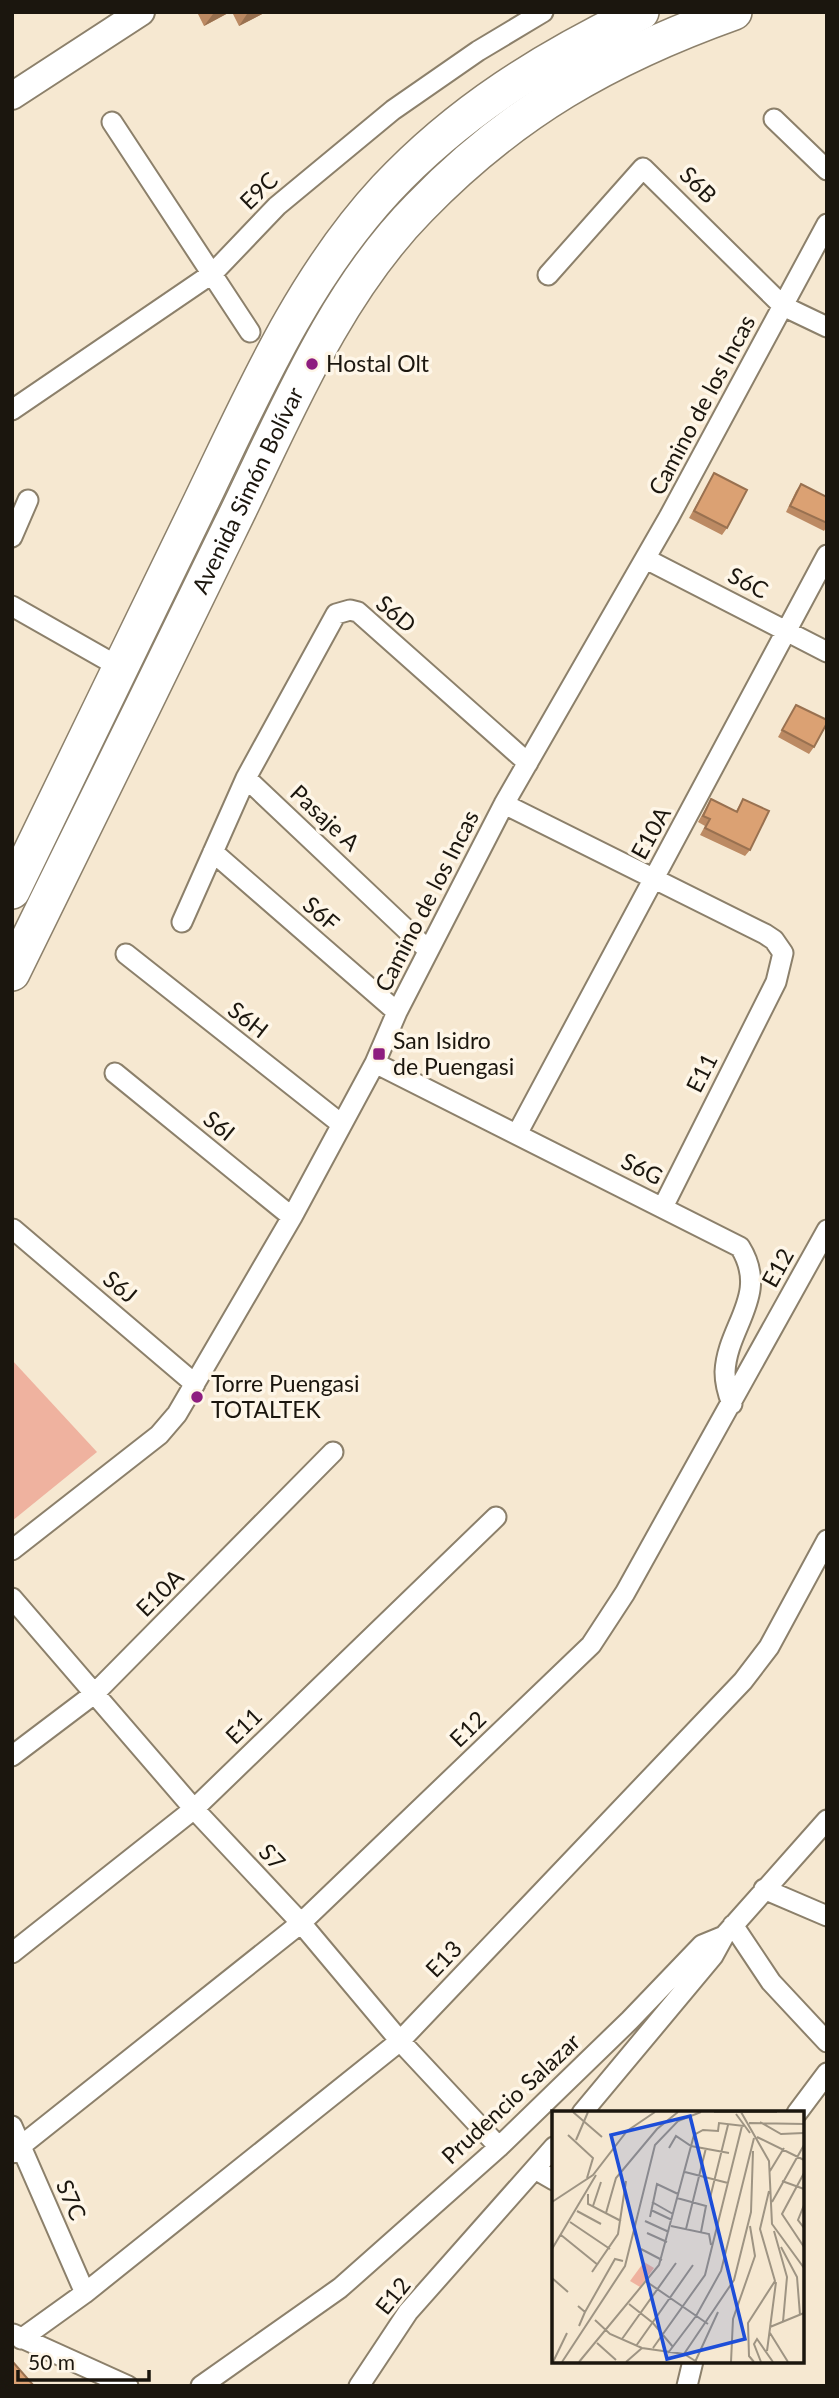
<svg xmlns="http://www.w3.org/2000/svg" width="839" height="2398" font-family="Lato,sans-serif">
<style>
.green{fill:#efb29f}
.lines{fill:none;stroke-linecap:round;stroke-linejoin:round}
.street-casing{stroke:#8c806b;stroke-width:23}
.secondary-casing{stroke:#8c806b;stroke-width:30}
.highway-casing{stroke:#8c806b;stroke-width:38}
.street{stroke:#fff;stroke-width:19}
.secondary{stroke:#fff;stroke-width:26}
.highway{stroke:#fff;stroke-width:35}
.wall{fill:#bc8a63}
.shaded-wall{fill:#997150}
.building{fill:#dba173;stroke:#997150;stroke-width:2}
.poi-dot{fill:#8e1d7f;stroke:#fef6e8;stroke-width:2.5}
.labels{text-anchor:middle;stroke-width:7;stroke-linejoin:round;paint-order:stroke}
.street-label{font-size:23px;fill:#1b160e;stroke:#fef6e8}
.poi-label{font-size:23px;fill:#1b160e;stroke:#fef6e8;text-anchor:start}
.inset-road{fill:none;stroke:#9e9483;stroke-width:2}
.view{fill:#1d4ed8;fill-opacity:0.15;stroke:#1d4ed8;stroke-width:3.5}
.inset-edge{fill:none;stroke:#1b160e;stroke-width:3.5}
</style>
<rect width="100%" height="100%" fill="#f6e8d1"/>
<path class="green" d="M12,1360L97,1452L12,1521Z"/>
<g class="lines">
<defs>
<path id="street" d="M774,119L827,170
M112,122L250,332
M548,275L643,168L783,306L827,327
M12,410L213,273L277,206L393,110L478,51L543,12
M12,537L28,500
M646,559L827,652
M12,606L121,668
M246,778L428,950
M504,804L765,934L774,940L783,953L776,982L663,1207
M213,852L397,1012
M182,922L246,778L336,614L350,610L358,612L528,763
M126,954L340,1123
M375,1063L740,1247C770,1295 727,1326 725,1372C725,1383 728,1394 732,1404
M115,1073L292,1217
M517,1134L827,555
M13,1229L195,1384
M12,1550L159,1435L177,1414L292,1217L375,1063L397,1012L504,804L669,517L827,224
M12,1598L194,1809L301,1923L400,2041L499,2147
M12,1756L94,1694L333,1452
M764,1889L827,1916
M733,1925L771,1982L827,2042
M12,1953L194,1809L496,1517
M582,2113L713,1956L724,1936
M797,2113L827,2073
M12,2126L85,2293
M12,2153L301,1923L591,1645L625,1593L827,1230
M535,2169L554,2180
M13,2334L128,2386
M21,2339L85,2293L400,2041L743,1681L769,1647L827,1540
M201,2386L340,2288L499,2147L630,2020L702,1945L724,1936L827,1820
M359,2386L408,2312L554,2147
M687,2386L693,2361"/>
<path id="secondary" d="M12,96L141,12"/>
<g id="highway">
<path d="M12,891C73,765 134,640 195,514C250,401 299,283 386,189C459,111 545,58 641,12"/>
<path id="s1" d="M12,973C85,825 157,678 229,530C283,421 332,296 419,208C512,112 608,57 734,12"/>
</g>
</defs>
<use href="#street" class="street-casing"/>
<use href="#secondary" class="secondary-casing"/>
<use href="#highway" class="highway-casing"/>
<use href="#street" class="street"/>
<use href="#secondary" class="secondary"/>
<use href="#highway" class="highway"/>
</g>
<path class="wall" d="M197,12H230L204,26Z
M232,12H266L239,26Z
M714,473L727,528L722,535L689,518Z
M801,484L827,497V526L824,531L786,512L796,491Z
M796,705L814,747L809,754L778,737Z
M711,799L736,811L743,799L750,850L745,856L700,835L705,826L698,822Z"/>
<path class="shaded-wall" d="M216,12H230L204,26L213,14Z
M252,12H266L239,26L247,14Z"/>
<path class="building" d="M714,473L747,490L727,528L694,511Z
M801,484L827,497V523L790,506Z
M796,705L827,720V723L814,747L782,730Z
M711,799L737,812L743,799L769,811L750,850L705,828L710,819L703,816Z
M12,2361L34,2386H12Z"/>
<g class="poi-dot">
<circle cx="312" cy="364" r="7"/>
<rect x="372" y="1047" width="14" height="14" rx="3.5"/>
<circle cx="197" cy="1397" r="7"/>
</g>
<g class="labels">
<g class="street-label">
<text transform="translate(698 185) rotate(45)" y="8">S6B</text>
<text transform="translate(259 191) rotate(-44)" y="8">E9C</text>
<text transform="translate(702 405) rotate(-62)" y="8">Camino de los Incas</text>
<text dy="8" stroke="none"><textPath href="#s1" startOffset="537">Avenida Simón Bolívar</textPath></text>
<text transform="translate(748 583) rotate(27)" y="8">S6C</text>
<text transform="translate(396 614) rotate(40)" y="8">S6D</text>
<text transform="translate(325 818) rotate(43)" y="8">Pasaje A</text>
<text transform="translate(651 833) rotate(-61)" y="8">E10A</text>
<text transform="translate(427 901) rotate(-63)" y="8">Camino de los Incas</text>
<text transform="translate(321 914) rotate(41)" y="8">S6F</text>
<text transform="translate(248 1020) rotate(38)" y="8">S6H</text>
<text transform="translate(702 1073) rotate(-63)" y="8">E11</text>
<text transform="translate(219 1126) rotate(39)" y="8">S6I</text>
<text transform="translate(642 1169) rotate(26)" y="8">S6G</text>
<text transform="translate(778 1268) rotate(-61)" y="8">E12</text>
<text transform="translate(120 1287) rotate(40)" y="8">S6J</text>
<text transform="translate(160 1593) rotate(-45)" y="8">E10A</text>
<text transform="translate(244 1726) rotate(-44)" y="8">E11</text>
<text transform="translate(468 1729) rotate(-44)" y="8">E12</text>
<text transform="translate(272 1857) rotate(47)" y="8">S7</text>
<text transform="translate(444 1959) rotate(-46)" y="8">E13</text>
<text transform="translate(511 2099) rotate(-43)" y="8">Prudencio Salazar</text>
<text transform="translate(71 2200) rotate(67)" y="8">S7C</text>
<text transform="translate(393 2296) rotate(-51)" y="8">E12</text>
</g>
<g class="poi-label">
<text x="326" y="372">Hostal Olt</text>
<text x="393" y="1049">San Isidro<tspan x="393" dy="26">de Puengasi</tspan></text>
<text x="211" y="1392">Torre Puengasi<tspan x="211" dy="26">TOTALTEK</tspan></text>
</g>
</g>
<g transform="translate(552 2111)">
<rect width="252" height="252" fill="#f6e8d1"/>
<path d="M92,151L102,157L88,176L78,170Z" fill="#efb29f"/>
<path class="inset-road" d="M21,1L50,26M162,1H225M189,1L217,50L220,113L252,157M184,3L198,22M208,11L229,23L252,22M197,12L252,13M16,24L41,47L35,67M205,26L252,49M24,29L36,1M117,37L124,25L139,35L177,42M218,60L232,37M133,61L176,72M252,62L230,103L252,136M230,70L252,78M36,83V93L69,110M125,87L154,95L149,121M158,87L176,14M0,91L41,64L75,20L103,1M100,91L121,103M220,91L252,34M252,94L246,109L252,117M41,95L49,71M99,99L120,109M25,100L49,113M54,102L64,67L105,18L126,1M98,106L105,73L126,83M93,110L117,121M18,111L58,138M119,115L157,123L159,134M134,118L154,37M222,120L235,166L231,211M95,122L115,131M9,124L46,154M229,136L245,166L248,204M0,138L44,64M89,138L110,149M40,161L66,123L74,70M0,167L16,181M95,171L156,213M77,193L101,212L121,236M26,195L33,201L27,215M33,201L63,148L71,150M43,209L58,223L90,237L132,243L145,251M218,216L252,202M218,222L236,251M70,228L124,152M45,232L64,249M84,235L141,154M101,237L153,164L190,15M215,240L224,171M116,242L144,205L169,160L202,27M132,243L182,169L199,101L201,40M1,251L15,222M10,251L73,155L103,34L126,10L149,1M27,251L107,154L142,24L151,19L166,20L167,12L192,15M74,251L90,237M143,251L166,201M179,251L181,208L203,145L198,115M202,251L197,245L196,212L223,170L208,118L217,80M209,251L202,233L205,228L221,251"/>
<path class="view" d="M138,5L193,228L115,248L59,24Z"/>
<rect width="252" height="252" class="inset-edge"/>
</g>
<rect width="839" height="2398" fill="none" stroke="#1b160e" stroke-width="28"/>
<path d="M18 2370v10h131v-10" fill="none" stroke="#1b160e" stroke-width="3.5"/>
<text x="28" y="2370" font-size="21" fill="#1b160e" stroke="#fef6e8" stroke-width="5" paint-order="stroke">50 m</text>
</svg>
